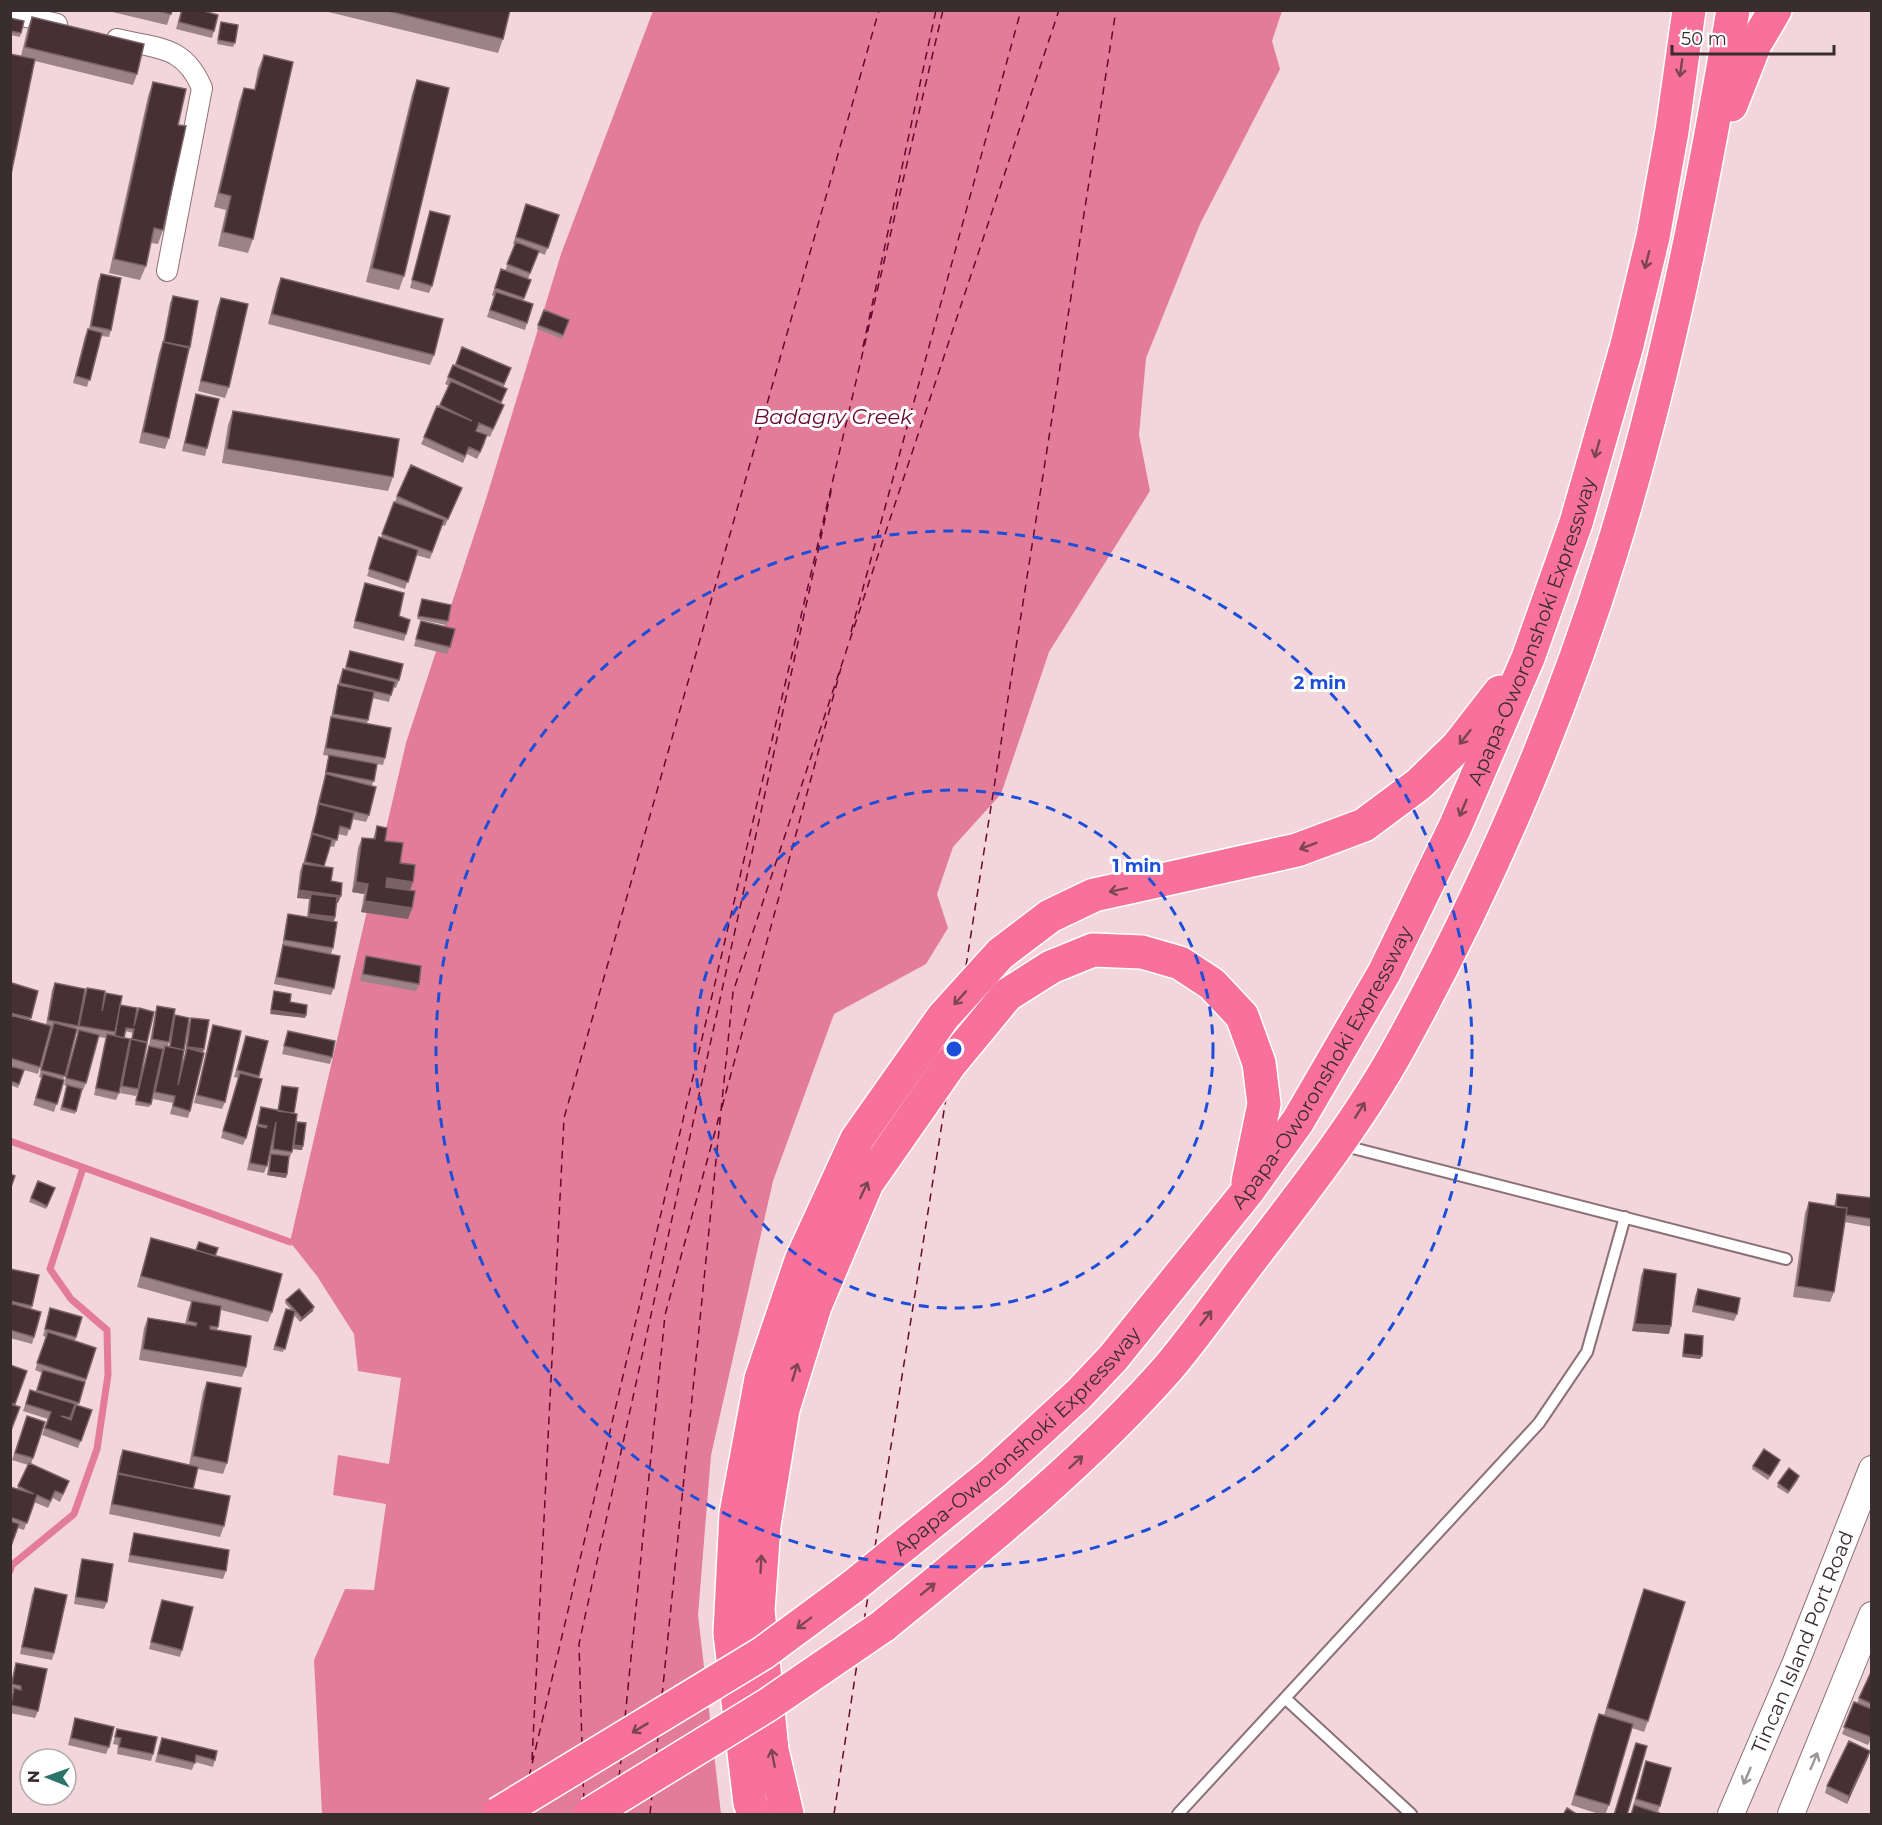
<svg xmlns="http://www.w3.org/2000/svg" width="1882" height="1825" font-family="Montserrat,sans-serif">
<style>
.water{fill:#e27c98}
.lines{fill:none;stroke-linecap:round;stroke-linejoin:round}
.stream{stroke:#e27c98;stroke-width:7}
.ferry{stroke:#660830;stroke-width:1.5;stroke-dasharray:8 6;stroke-linecap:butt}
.service-casing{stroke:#8b7177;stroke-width:14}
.minor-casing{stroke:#8b7177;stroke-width:22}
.tertiary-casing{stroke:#8b7177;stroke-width:28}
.motorway-casing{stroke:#fff;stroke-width:36}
.service{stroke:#fff;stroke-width:10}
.minor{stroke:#fff;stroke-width:20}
.tertiary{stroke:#fff;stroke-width:26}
.motorway{stroke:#f7719a;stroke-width:33}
.motorway-bridge-casing{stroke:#fff;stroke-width:36;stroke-linecap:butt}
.motorway-bridge{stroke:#f7719a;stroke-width:33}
.wall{fill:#9c8388;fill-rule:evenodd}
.shaded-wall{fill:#7a6267}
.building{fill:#463035;stroke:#7a6267;stroke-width:1.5}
.oneway{stroke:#7c4555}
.oneway2{stroke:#9c9698}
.ring{fill:none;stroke:#1d4ed8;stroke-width:3;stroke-dasharray:10 8}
.labels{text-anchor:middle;stroke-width:6;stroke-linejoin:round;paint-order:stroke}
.street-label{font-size:20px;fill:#392d30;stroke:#fff}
.water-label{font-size:21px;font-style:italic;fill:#660830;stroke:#fff}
.centre{fill:#1d4ed8;stroke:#fff;stroke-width:3}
.ring-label{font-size:18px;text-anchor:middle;font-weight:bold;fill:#1d4ed8;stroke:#fff;stroke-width:6;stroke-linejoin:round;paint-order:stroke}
</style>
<rect width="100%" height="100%" fill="#f3d6dc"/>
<path class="water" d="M653,11H1282L1272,41L1280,69L1200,224L1146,358L1139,435L1150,491L1049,652L1001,794L953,847L937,894L948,928L926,964L834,1014L773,1181L711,1455L698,1615L721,1814H322L314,1660L345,1589L374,1590L386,1504L333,1495L338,1455L389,1464L401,1378L358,1371L354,1334L317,1276L290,1242L406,743L486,499L561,254Z"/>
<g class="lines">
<path class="stream" d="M10,1141L290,1242
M10,1571L12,1565L74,1514L97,1449L108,1375L107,1330L71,1299L50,1269L83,1168"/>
<path class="ferry" d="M863,347L936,10
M851,632L1021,10
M966,966L1116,10
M722,1107L841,668
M875,1547L946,1098
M864,1621L868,1596
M662,1696L733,992L1059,10
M625,1718L665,1315L719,1117
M582,1745L579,1644L832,487
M656,1756L658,1737
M532,1760L564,1118L879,10
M529,1777L943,10
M619,1778L621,1759
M583,1779L584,1799
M650,1814L652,1794
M834,1814L857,1664"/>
<defs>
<path id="service" d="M1341,1145L1786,1259
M1286,1699L1411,1814
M1178,1814L1539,1423L1587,1352L1625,1217"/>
<path id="minor" d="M10,13L57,24
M117,39C158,49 184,45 202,88L167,271"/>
<g id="tertiary">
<path id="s1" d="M1731,1814L1796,1662L1872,1469"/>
<path d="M1791,1814L1872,1615"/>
</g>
<g id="motorway">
<path d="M1731,105L1755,44L1775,10"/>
<path id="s2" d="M851,1588L993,1473L1079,1394L1113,1358L1247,1192L1298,1121L1384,973L1455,827L1528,658L1576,523L1627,345L1653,237L1672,131L1689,10"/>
<path d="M883,1626C982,1545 1084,1464 1169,1367C1195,1336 1219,1302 1243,1270C1299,1197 1356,1126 1400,1046C1486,890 1558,723 1611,553C1666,376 1702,193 1733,10"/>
<path d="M755,1814L750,1803L730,1633L736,1514L761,1379L801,1261L857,1139L943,1017L1000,954L1050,916L1094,895L1297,850L1364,825L1419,784L1458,746L1500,692"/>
<path d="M787,1814L772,1750L758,1610L764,1525L783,1409L815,1306L867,1183L950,1064L1007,995L1051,967L1093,950L1142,952L1180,963L1212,984L1242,1016L1259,1063L1264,1104L1248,1182"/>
</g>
</defs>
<use href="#service" class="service-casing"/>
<use href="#minor" class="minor-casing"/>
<use href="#tertiary" class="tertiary-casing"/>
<use href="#motorway" class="motorway-casing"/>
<use href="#service" class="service"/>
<use href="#minor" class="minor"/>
<use href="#tertiary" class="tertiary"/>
<use href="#motorway" class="motorway"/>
<defs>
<path id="motorway-bridge" d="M498,1814L763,1653L851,1588
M590,1814L769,1704L883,1626"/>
</defs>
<use href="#motorway-bridge" class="motorway-bridge-casing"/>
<use href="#motorway-bridge" class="motorway-bridge"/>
</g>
<path class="wall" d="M104,10H172L167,25Z
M181,10H200L214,31L212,38L176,29Z
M320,10H510L503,39L498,53Z
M32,17L137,74L133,85L35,61L21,56L28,27Z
M10,18L24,21L20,37L10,35Z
M221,22L235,43L233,47L217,44Z
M264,55L253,239L248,253L218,246L226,210L214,207L239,102L244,88L254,90L258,69Z
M417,80L404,276L399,290L366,282L412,94Z
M153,82L178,125L163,230L158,244L151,243L146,266L140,280L109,273L148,96Z
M526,204L559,215L545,255L538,252L528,279L531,280L523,301L533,304L525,330L487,317L494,296L492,295L501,269L505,271L515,245L513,244Z
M430,211L432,286L429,293L410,288Z
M101,274L111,330L109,337L101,336L87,387L73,383L85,336L89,329L98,281Z
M281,278L434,355L430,365L268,324L277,288Z
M173,296L190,347L169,438L165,449L139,443L159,353L163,342L170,303Z
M221,298L229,387L225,398L198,391L217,308Z
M544,310L569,320L562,339L537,329Z
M462,347L511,368L503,388L504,396L501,403V412L490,437L477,430L485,443L477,459L467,454L463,463L421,444L449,386L445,384L448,377L455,365Z
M196,394L207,448L205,456L182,451L194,401Z
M233,411L393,477L388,491L222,463L228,425Z
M462,488L445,526L442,525L430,559L416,555L405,589L367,576L377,545L381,538L394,502H395L397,496Z
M365,583L399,616L406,634L404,641L353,628Z
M422,599L448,621L446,625L417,619Z
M421,621L450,647L447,654L414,646Z
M350,651L399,680L396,688L393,687L389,702L372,698L367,724L385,758L383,765L377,764L372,786L369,815L366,822L352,819L347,836L338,834L334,847L330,846L324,867L331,881L338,903H337L335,917L334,921L333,948L331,954L334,988L331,995L274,984L282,947L286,921L288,914L307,917L309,899L297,898L300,871L303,864L317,810H316L324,779L327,762L329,756L323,755L336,693L340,677L343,669L345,670Z
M377,826L413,882L410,891L412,908L408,919L361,912L364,894L352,892L358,848L362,838L373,839Z
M366,956L419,984L416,991L360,981L364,963Z
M55,983L78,1026L63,1080H64L54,1112L33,1105L42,1078L39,1077L52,1028L38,1074L10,1066V988L38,991L30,1020L46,1025L52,990Z
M87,988L104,998L106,993L121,1005L147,1043L138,1089L136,1096L120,1093L129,1047L133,1033L125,1031L119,1093L116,1100L94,1095L106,1038L98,1037L86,1083L83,1090H82L75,1114L60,1110L67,1086L64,1085L78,1033H77L84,995Z
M157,1006L169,1042L168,1047H169L173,1019L181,1070L185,1054L188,1025L191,1018L203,1052L190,1111L188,1118L170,1114L173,1103L153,1099L164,1049L149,1046L155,1013Z
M213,1025L225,1102L222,1109L194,1103L211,1032Z
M288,1031L332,1057L330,1064L282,1054Z
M246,1036L268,1041L258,1078L246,1138L243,1145L221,1138L238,1078L234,1077Z
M149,1046L151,1104L149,1107L135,1105Z
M10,1066L24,1070L18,1088L10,1085Z
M282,1086L294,1114L302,1150L293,1149L295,1131L292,1152L289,1159L286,1178L267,1175L272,1142L267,1166L264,1173L247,1170L259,1114L261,1107L278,1111Z
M38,1181L55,1188L46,1209L29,1202Z
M1837,1194L1872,1198V1227L1845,1222L1834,1292L1830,1302L1793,1297L1805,1213L1809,1202L1834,1206Z
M151,1238L215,1256L272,1312L268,1322L221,1310L217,1330L246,1367L242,1377L139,1360L144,1328L148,1318L185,1324L188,1311L191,1302L137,1287Z
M10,1269L32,1306L31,1309L34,1337L32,1344L10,1338Z
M1644,1269L1669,1334L1632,1331L1641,1276Z
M1698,1289L1737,1314L1734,1321L1692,1312L1695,1296Z
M286,1300L313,1311L300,1322L294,1315L283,1352L273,1350L286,1309L291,1310L285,1303Z
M50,1308L76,1337L75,1341L96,1348L78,1405L92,1410L78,1448L42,1435L48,1419L23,1411L30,1390L36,1392L42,1373L35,1370L46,1337L43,1336ZM73,1409H75L71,1420H70Z
M207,1382L227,1463L223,1474L198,1469L193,1489L224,1526L220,1537L109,1514L120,1457L123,1450L189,1465L203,1392Z
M27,1416L45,1422L31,1464L66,1488L60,1502L53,1498L48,1508L34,1502L24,1530L18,1528L10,1549V1487L17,1489L28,1465L12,1460Z
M1779,1463L1768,1480L1752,1469L1753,1466Z
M1799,1476L1798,1480L1788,1494L1777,1487L1778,1483Z
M134,1533L226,1571L223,1579L128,1562L132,1540Z
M82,1559L107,1602L104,1609L74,1604L80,1566Z
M35,1588L54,1653L52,1660L20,1654L32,1595Z
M1644,1589L1648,1721L1644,1732L1632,1728L1609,1805L1605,1815H1602L1571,1805L1595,1724L1599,1714L1604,1715Z
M162,1600L182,1650L180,1657L149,1649Z
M16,1663L38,1711L35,1718L10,1713V1701L13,1692L10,1691V1686L14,1670Z
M1872,1670V1737L1868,1745L1842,1734L1854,1702L1857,1703Z
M75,1718L109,1747L106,1754L68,1745Z
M117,1729L153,1754L151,1761L117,1754L118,1745L113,1744Z
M162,1738L215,1760L213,1767L195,1762L192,1770L155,1762Z
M1870,1751L1847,1804L1825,1793L1827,1786Z
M1646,1761L1660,1806L1658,1812L1633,1806Z"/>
<path class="shaded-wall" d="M387,878L413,882L409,893L383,889Z
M356,882L368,884L364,894L352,892Z
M299,890L341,896L338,903L311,900V894L309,899L297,898Z
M365,901L412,908L408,919L361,912Z
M309,914L335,917L333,924L307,921Z
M271,1010L306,1015L305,1018L270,1014Z
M187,1047L204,1049L202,1056L187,1048L184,1054Z
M294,1145L303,1146L302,1150L293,1149Z
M269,1172L287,1174L286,1178L267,1175Z
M314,1307L313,1311L300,1322L302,1318Z
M1635,1324L1671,1326L1669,1334L1632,1331Z
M1683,1354L1702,1356L1700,1359L1682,1357Z
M1870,1751L1868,1758L1847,1804L1849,1796Z"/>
<path class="building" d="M154,10H172L171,14Z
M182,10H200L218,15L214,31L179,22Z
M384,10H510L503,39Z
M32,17L144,44L137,74L25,47Z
M10,18L24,21L21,33L10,31Z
M221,22L238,25L235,43L218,40Z
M10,54L35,59L10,179Z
M264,55L293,62L253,239L223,232L231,196L219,193L244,88L255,90Z
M417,80L449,88L404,276L372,268Z
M153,82L186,89L178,125L186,126L163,230L154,228L146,266L114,259Z
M526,204L559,215L548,248L516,237Z
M430,211L450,216L432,286L412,280Z
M516,242L539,251L530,273L507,264Z
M501,269L531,280L524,298L495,288Z
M101,274L121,278L111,330L91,326Z
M281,278L443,319L434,355L272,314Z
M496,292L533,304L527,323L490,310Z
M173,296L198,301L190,347L164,342Z
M221,298L248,304L229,387L201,381Z
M544,310L569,320L563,335L538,325Z
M88,329L102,333L90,380L76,376Z
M163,342L189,348L169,438L143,432Z
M462,347L511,368L504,384L456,364Z
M453,365L507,389L501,402L448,377Z
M451,381L504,405L493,429L479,423L476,431L487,435L480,452L469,447L465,456L424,437L437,406L472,421L440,405Z
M196,394L219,399L207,448L185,443Z
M233,411L399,439L393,477L227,449Z
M411,465L462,488L448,519L397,496Z
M394,502L444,520L432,552L382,534Z
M379,537L418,550L408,582L369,569Z
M365,583L404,593L399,616L410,620L406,634L355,621Z
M422,599L451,605L448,621L418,616Z
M421,621L455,629L450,647L416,639Z
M350,651L403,664L399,680L346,667Z
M343,669L395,682L391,695L340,683Z
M338,685L374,692L368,720L333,714Z
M331,717L391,728L385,758L326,748Z
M329,755L377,764L374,781L326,772Z
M326,774L376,787L369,815L319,803Z
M319,804L354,813L350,829L340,826L337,840L312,833Z
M377,826L387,828L385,841L403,843L400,863L415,865L413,882L387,878L386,887L415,891L412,908L365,901L368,884L356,882L362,838L375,839Z
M312,834L332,840L324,866L305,862Z
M303,864L333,868L331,881L342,883L341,896L299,890Z
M311,894L337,897L335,917L309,914Z
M288,914L337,922L333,948L284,940Z
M283,945L340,956L334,988L277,977Z
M366,956L421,966L419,984L363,974Z
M12,983L38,991L31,1018L10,1013V989Z
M55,983L85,989L78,1026L48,1020Z
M87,988L105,991L102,1011L106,993L122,996L115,1032L79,1026Z
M274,991L291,994L290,1002L307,1005L306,1015L271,1010Z
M120,1005L137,1008L134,1026L139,1008L154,1012L147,1042L132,1039L134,1029L126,1028L124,1038L115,1036Z
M157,1006L175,1009L169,1042L152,1039Z
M10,1015L51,1026L40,1067L10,1058Z
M175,1015L189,1018L184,1050L170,1047Z
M191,1018L209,1020L204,1049L187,1047Z
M54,1023L77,1029L65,1076L41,1070Z
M213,1025L241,1031L225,1102L197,1095Z
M79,1030L99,1035L86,1083L66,1078Z
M288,1031L335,1041L332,1057L284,1046Z
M107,1034L130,1039L119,1093L96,1088Z
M246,1036L268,1041L259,1076L237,1070Z
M131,1039L147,1043L138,1089L122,1086Z
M149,1046L163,1049L151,1104L136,1101Z
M165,1046L184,1050L178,1085L187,1048L204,1053L190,1111L173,1106L175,1096L155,1092Z
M10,1066L24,1070L19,1084L10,1081Z
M240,1073L262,1079L246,1138L223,1131Z
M43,1074L64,1080L57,1104L36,1098Z
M67,1085L82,1089L76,1111L62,1107Z
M282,1086L298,1088L294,1113L278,1111Z
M261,1107L297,1114L292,1152L273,1149L276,1122L267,1166L250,1163L257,1126L266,1128L267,1126L258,1124Z
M297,1122L306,1123L303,1146L294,1145Z
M271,1154L289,1156L287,1174L269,1172Z
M10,1174L15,1176L10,1190Z
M38,1181L55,1188L47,1206L31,1198Z
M1837,1194L1872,1198V1219L1846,1215L1847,1208L1836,1207Z
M1809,1202L1847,1208L1834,1292L1797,1286Z
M151,1238L282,1274L272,1312L141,1276Z
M199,1242L218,1248L215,1256L196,1250Z
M10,1269L39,1275L32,1306L10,1301Z
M1644,1269L1676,1274L1671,1326L1635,1324Z
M299,1289L314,1307L302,1318L286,1300Z
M1698,1289L1740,1298L1737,1314L1695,1305Z
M192,1301L221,1306L218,1327L210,1326V1329L251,1336L246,1367L143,1349L148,1318L196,1326L197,1323L188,1321Z
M10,1303L41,1312L34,1337L10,1330Z
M50,1308L82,1317L76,1337L45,1329Z
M286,1309L295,1311L285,1349L275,1346Z
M48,1332L96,1348L86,1379L37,1363Z
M1685,1334L1703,1336L1702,1356L1683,1354Z
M10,1365L27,1371L15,1404L10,1403Z
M43,1370L85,1382L79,1403L37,1390Z
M207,1382L241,1388L227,1463L193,1456Z
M30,1390L75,1404L70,1418L61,1416L71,1420L76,1405L92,1410L81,1441L45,1428L51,1412L26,1404Z
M10,1404L20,1407L10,1433Z
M27,1416L45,1422L33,1458L15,1453Z
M1764,1449L1780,1460L1770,1476L1753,1466Z
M123,1450L198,1467L193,1489L118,1473Z
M29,1463L69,1481L63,1494L55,1491L50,1501L37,1495L27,1523L10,1517V1487L34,1494L18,1486Z
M1789,1468L1799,1476L1789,1491L1778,1483Z
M118,1474L230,1496L224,1526L112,1504Z
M10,1521L19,1524L10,1549Z
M134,1533L229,1550L226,1571L130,1555Z
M82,1559L113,1564L107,1602L76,1597Z
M35,1588L67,1595L54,1653L22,1647Z
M1644,1589L1685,1602L1648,1721L1607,1708Z
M162,1600L193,1607L182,1650L151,1642Z
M16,1663L47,1669L38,1711L11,1705L14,1688L21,1690V1686L12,1684Z
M1872,1670V1704L1859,1698Z
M1854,1702L1872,1709L1871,1737L1844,1727Z
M1599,1714L1633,1724L1609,1805L1575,1795Z
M75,1718L114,1727L109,1747L71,1738Z
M117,1729L157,1737L153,1754L119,1747L121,1738L115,1737Z
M162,1738L217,1751L215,1760L196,1755L195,1763L158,1754Z
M1849,1741L1870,1751L1849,1796L1827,1786Z
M1636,1743L1647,1746L1627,1815H1614Z
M1646,1761L1671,1768L1660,1806L1636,1799Z
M1634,1805L1665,1815H1631Z
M1567,1808L1578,1815H1563Z"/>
<defs><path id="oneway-shaft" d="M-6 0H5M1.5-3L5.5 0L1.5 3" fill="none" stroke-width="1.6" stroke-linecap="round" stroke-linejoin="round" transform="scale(1.5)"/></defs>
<g class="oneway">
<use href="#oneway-shaft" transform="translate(1681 68) rotate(98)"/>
<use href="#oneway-shaft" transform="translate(1647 260) rotate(104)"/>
<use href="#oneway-shaft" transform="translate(1597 449) rotate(106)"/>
<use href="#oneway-shaft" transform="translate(1465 737) rotate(128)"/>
<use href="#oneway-shaft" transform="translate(1463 808) rotate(113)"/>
<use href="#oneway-shaft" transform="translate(1308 846) rotate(159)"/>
<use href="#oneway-shaft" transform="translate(1118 890) rotate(168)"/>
<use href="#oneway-shaft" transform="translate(960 998) rotate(132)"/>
<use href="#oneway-shaft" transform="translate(1360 1110) rotate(-58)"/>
<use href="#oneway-shaft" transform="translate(864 1190) rotate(-65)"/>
<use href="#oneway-shaft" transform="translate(1206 1318) rotate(-52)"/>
<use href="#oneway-shaft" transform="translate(795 1372) rotate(-73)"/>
<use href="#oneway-shaft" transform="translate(1076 1462) rotate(-43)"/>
<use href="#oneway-shaft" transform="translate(761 1564) rotate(-87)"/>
<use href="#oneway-shaft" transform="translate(928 1589) rotate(-39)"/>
<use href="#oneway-shaft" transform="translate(804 1623) rotate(143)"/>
<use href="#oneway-shaft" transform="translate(640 1728) rotate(149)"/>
<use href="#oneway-shaft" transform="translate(773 1758) rotate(-101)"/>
</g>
<g class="oneway2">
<use href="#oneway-shaft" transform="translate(1814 1761) rotate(-67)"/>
<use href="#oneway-shaft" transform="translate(1747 1776) rotate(113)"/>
</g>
<g class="ring">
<circle cx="954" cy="1049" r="259"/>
<circle cx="954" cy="1049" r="518"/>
</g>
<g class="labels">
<g class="street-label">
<text dy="7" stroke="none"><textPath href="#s2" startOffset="1194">Apapa-Oworonshoki Expressway</textPath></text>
<text dy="7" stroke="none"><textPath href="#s2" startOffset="708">Apapa-Oworonshoki Expressway</textPath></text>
<text dy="7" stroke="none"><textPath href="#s2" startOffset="222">Apapa-Oworonshoki Expressway</textPath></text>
<text dy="7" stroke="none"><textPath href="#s1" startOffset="186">Tincan Island Port Road</textPath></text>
</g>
<g class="water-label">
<text x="833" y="424">Badagry Creek</text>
</g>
</g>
<circle cx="954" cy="1049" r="9" class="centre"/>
<g class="ring-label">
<text x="1320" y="689">2 min</text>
<text x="1137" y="872">1 min</text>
</g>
<rect width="1882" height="1825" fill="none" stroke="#392d30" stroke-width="24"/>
<g transform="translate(48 1777) rotate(271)"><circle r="28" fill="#ffffff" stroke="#b0abac" stroke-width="1.5"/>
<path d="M0-4.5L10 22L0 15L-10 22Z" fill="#2c736a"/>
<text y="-9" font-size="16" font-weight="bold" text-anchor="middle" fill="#392d30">N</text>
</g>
<path d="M1672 45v9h162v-9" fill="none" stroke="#392d30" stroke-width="3"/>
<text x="1681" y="45" font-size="18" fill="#392d30" stroke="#ffffff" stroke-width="4.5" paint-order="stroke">50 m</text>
</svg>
